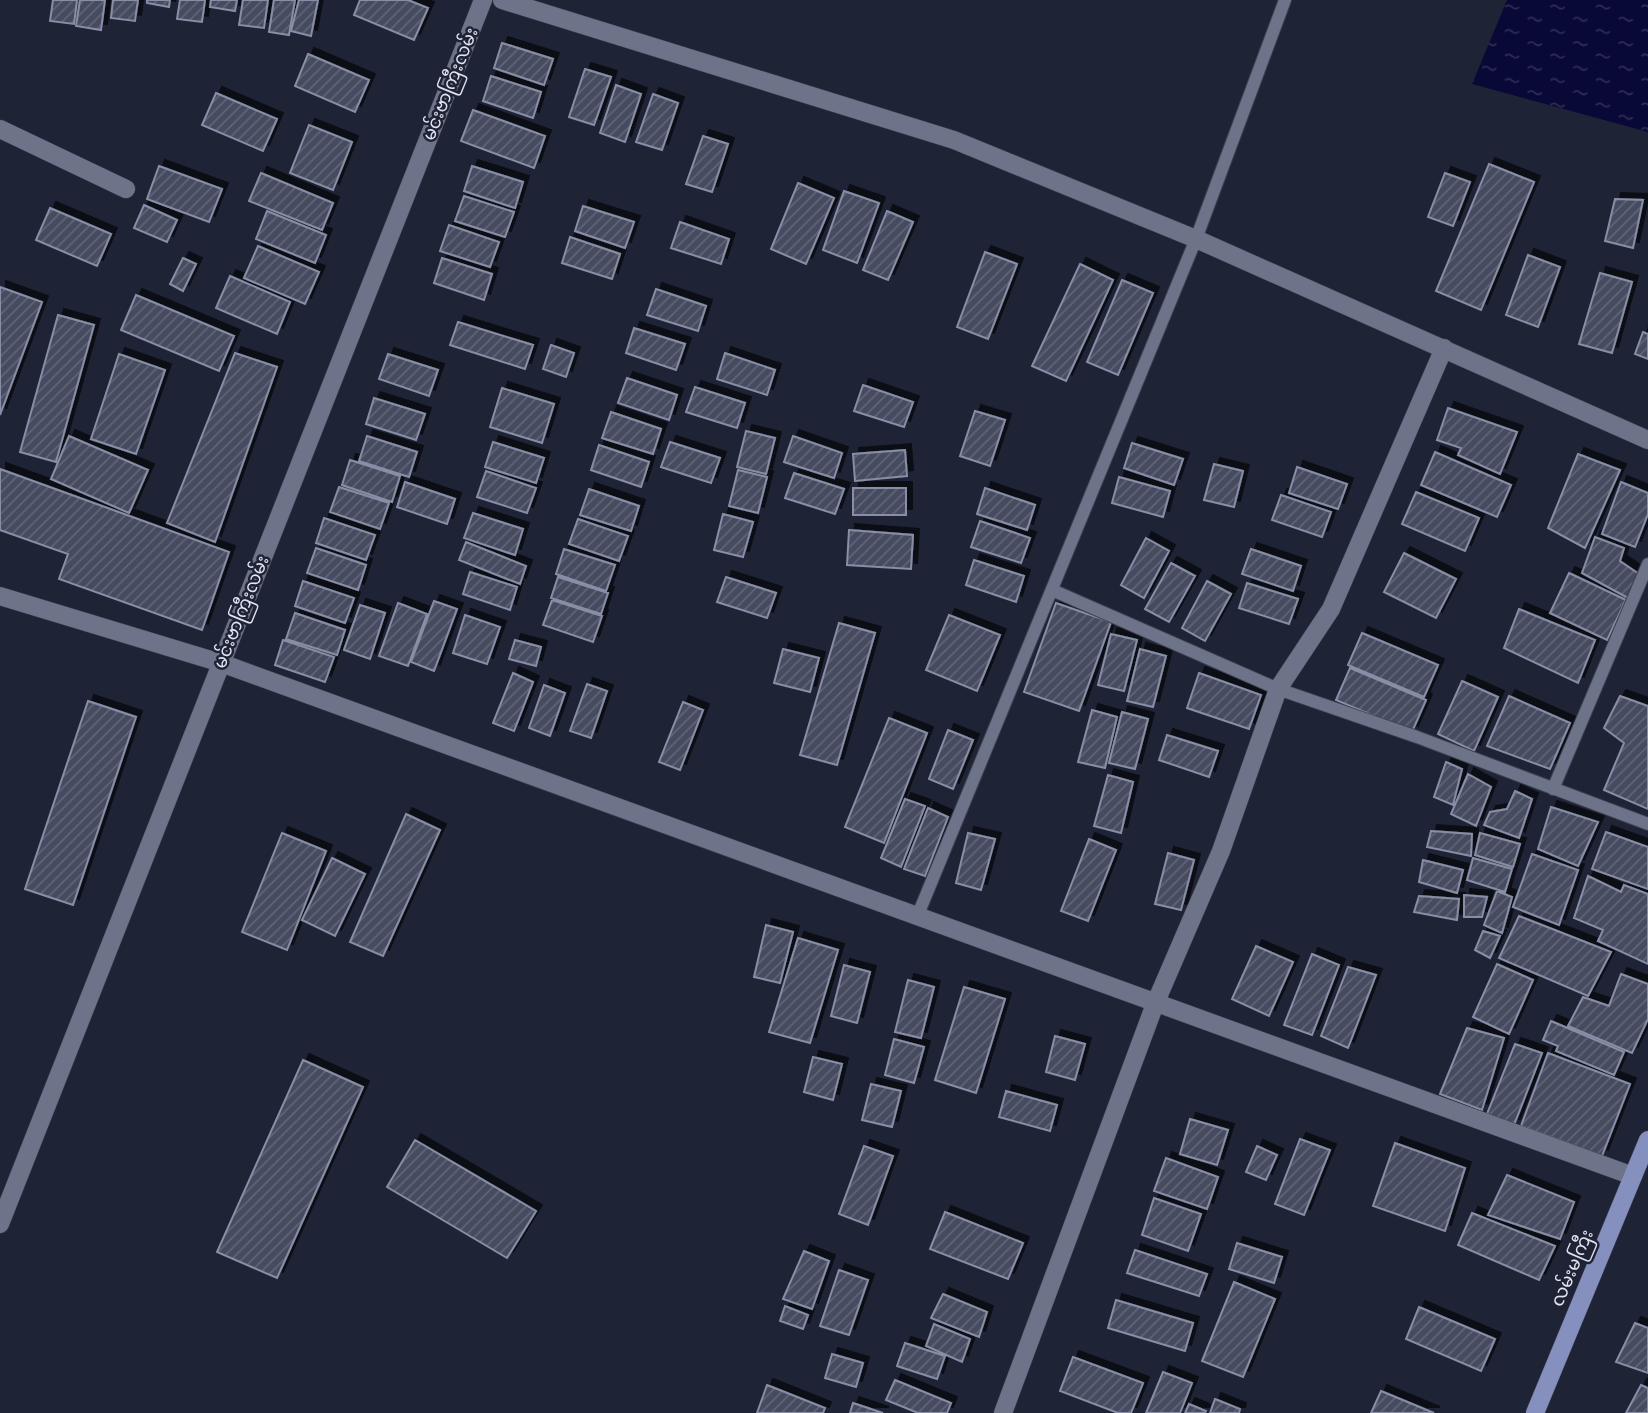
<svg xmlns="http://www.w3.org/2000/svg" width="1648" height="1413" font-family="'DM Sans','Noto Sans Myanmar',sans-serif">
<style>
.water{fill:url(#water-ripples)}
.building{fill:url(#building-hatch);stroke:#878ea5;stroke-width:2;filter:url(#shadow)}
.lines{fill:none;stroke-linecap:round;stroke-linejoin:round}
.service-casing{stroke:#3d4050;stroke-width:14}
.minor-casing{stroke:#3d4050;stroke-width:19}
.primary-casing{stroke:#3d4050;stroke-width:19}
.service{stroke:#6d7389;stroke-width:12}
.minor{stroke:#6d7389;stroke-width:18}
.primary{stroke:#8590be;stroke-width:18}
.labels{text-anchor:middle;stroke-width:5;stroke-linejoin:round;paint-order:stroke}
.street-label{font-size:18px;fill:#e1e5f1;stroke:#1f2336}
</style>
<defs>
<pattern id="water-ripples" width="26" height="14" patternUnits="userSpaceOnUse" patternTransform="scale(1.75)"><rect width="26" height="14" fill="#090937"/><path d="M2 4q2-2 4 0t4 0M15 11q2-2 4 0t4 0" fill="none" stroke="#2d2d54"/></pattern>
<pattern id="building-hatch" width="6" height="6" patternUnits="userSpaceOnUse" patternTransform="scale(1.75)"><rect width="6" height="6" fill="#464b60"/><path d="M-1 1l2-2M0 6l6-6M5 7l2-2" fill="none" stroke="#606577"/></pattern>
<filter id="shadow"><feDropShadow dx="6" dy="-6" stdDeviation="0" flood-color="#0009"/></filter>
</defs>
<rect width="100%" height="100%" fill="#1f2336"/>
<path class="water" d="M1507,0H1648V132L1472,84Z"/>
<path class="building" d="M53,0H77L74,24L50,21Z
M80,0H105L101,30L76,26Z
M113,0H138L135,21L111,18Z
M147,0H170L169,7L147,3Z
M180,0H205L202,22L177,19Z
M211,0H237L235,11L210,7Z
M243,0H268L264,28L239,25Z
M274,0H295L289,35L269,32Z
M299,0H318L311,36L291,31Z
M360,0H408L428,8L414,40L354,15Z
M502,43L553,59L544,85L494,68Z
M308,54L369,80L355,112L295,86Z
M585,69L611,77L594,125L569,117Z
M491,76L541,92L533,118L483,101Z
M616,85L641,94L625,142L600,133Z
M216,93L277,119L263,151L202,125Z
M653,94L678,103L662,150L636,142Z
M473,110L545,136L534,168L461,141Z
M309,125L352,142L333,190L290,173Z
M703,136L728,144L712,192L686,184Z
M1489,164L1534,182L1481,310L1436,291Z
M159,166L222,189L209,222L147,199Z
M472,166L523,182L515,208L464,191Z
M261,173L333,203L322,230L249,201Z
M1445,173L1470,182L1453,226L1428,217Z
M798,183L834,198L806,264L771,249Z
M844,191L879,203L857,263L823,250Z
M464,196L514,212L505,237L455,221Z
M1615,199L1643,200L1633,248L1605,241Z
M144,205L177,220L167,242L134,228Z
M583,206L634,222L625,248L575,231Z
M50,208L111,234L97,266L36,240Z
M267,211L326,235L315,263L256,239Z
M887,211L913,222L888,280L863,270Z
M680,222L729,239L721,264L671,248Z
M449,225L499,242L490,267L440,251Z
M570,237L620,254L612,279L562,263Z
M258,246L319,272L305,304L244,278Z
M985,252L1017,264L988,339L957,327Z
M1528,255L1560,267L1538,327L1506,315Z
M183,258L196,264L183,291L170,284Z
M442,258L492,274L484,300L434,283Z
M1080,264L1113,280L1066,381L1032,366Z
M1600,273L1632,282L1612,353L1579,344Z
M230,276L290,302L277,334L216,308Z
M1122,280L1153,293L1118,375L1087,362Z
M0,287L42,302L0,415Z
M656,289L706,306L698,331L647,315Z
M136,295L234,336L219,371L121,330Z
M58,315L94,325L56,462L20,452Z
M458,322L533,345L525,369L450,345Z
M634,328L685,344L676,370L626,353Z
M1643,332L1648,334V359L1635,354Z
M551,345L574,353L566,377L543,369Z
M235,353L277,367L215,542L167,523Z
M725,353L775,370L767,395L717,379Z
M119,354L165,370L136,454L91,439Z
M388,354L438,370L429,396L379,379Z
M627,378L677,395L669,420L618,403Z
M863,385L913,402L904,427L854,411Z
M695,387L745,403L737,428L686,412Z
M502,388L554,404L542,443L490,427Z
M374,398L425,414L416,440L366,424Z
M1448,408L1517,432L1500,474L1458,455L1461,448L1437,440Z
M975,411L1005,420L990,466L960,456Z
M611,412L661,429L653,454L602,438Z
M746,431L775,438L766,474L737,467Z
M69,436L148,470L129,513L51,479Z
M367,436L417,452L409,477L359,461Z
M793,436L842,453L834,478L784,462Z
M493,442L544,458L536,483L485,467Z
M670,442L720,458L711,483L661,467Z
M1132,443L1183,459L1174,485L1124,468Z
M599,445L649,462L641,487L591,470Z
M905,450L907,476L855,481L853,454Z
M1435,452L1511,485L1497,517L1421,485Z
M1578,454L1620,470L1585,548L1548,528Z
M350,460L400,476L392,502L342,485Z
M1214,464L1243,471L1234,507L1204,500Z
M1297,467L1347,484L1338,509L1289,493Z
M0,469L229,552L202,630L59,579L68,554L0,530Z
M738,470L767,477L758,513L729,506Z
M486,471L536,488L527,513L477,497Z
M794,473L844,489L835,514L785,498Z
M1119,477L1170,491L1163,517L1112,503Z
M405,482L455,499L447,524L397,507Z
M1621,482L1648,493V514L1635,547L1602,534Z
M339,487L389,503L380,529L330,512Z
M853,488H906V515H853Z
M985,488L1035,505L1027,530L977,514Z
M589,489L639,506L631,531L580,515Z
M1416,492L1479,518L1465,551L1402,524Z
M1281,495L1331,512L1322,537L1272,520Z
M473,513L523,529L515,555L464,538Z
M723,514L753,522L743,557L714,550Z
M324,518L375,535L366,560L316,543Z
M578,519L628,536L619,561L569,544Z
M980,521L1030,538L1021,563L971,547Z
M849,530L913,535L911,569L847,565Z
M1595,537L1624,548L1620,561L1639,574L1628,598L1582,573Z
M1146,538L1169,551L1144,598L1121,585Z
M466,542L526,566L520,584L459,560Z
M316,548L366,565L358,590L307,573Z
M564,549L615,565L606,591L556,574Z
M1251,549L1301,566L1293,591L1242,574Z
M1404,553L1456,579L1436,618L1384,592Z
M974,560L1024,576L1016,602L966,585Z
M1171,563L1195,576L1169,622L1145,609Z
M470,572L517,587L510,610L463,594Z
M1569,573L1626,600L1607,640L1550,613Z
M558,577L608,593L601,614L551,598Z
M726,577L776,593L767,618L717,602Z
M303,581L354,598L345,623L295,606Z
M1207,581L1231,594L1205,641L1182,628Z
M1247,583L1298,599L1289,624L1239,608Z
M552,600L602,616L593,642L543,625Z
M434,601L457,609L434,671L411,662Z
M398,603L427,614L408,666L379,656Z
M1056,603L1111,622L1079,711L1024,692Z
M360,605L385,613L370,659L344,650Z
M1519,609L1595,640L1578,683L1504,648Z
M295,613L345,630L337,655L286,639Z
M465,615L500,627L487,664L453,653Z
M949,615L1000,635L977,691L926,670Z
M839,623L875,633L837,765L800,755Z
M1362,633L1438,665L1424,697L1348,665Z
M1111,634L1137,640L1124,691L1098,685Z
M283,640L334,657L325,682L275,665Z
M515,640L541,647L536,666L509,659Z
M783,649L819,658L810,692L774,683Z
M1140,649L1166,656L1153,707L1127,701Z
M1350,668L1426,700L1412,732L1336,700Z
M513,673L533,682L514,731L493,723Z
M1199,673L1261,695L1249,729L1187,708Z
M1462,681L1498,697L1474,751L1438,734Z
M587,684L607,691L591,738L570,731Z
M544,685L565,693L550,736L529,728Z
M1509,696L1570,723L1550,769L1487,746Z
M1620,696L1648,706V809L1604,790L1624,743L1604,728Z
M88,701L136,717L73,905L25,889Z
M683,702L703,710L680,770L659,762Z
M1092,710L1117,717L1105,768L1078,762Z
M1122,712L1148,719L1135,769L1109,763Z
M889,718L927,733L884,843L845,827Z
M948,730L973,740L953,789L929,779Z
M1167,735L1218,751L1209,777L1159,760Z
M1446,762L1462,769L1453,805L1434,797Z
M1468,774L1491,787L1476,826L1451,814Z
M1108,775L1133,782L1121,833L1094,826Z
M1515,791L1532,799L1519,838L1484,825L1490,812L1507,809Z
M905,799L925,806L901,867L881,858Z
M1551,807L1598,822L1578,866L1538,849Z
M928,808L948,817L925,876L904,869Z
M406,814L440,830L383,956L350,942Z
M1431,831L1472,834L1471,856L1427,847Z
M1606,832L1648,847V889L1592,869Z
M282,833L326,851L287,950L242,932Z
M968,833L995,839L981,890L956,883Z
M1480,833L1520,844L1513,867L1475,855Z
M1089,839L1116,850L1088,921L1061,911Z
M1168,853L1194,860L1181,910L1155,904Z
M1532,854L1578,870L1559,925L1513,907Z
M332,858L365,874L335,936L302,920Z
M1473,858L1512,869L1505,892L1467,880Z
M1423,860L1463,870L1457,893L1419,882Z
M1588,876L1621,892L1624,885L1648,894V964L1598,941L1603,930L1574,918Z
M1497,891L1512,897L1502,933L1484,925Z
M1464,895L1487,897L1482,917H1464Z
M1419,896L1459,899L1457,920L1414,912Z
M1519,916L1611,952L1588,996L1499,958Z
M766,925L793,932L780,983L754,977Z
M1483,931L1500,936L1490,958L1475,950Z
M798,938L838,950L810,1043L769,1032Z
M1256,946L1293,962L1269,1016L1232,999Z
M1312,954L1339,965L1312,1035L1284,1025Z
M1497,964L1533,980L1509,1034L1473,1017Z
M844,965L870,972L857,1023L831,1016Z
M1348,967L1376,975L1348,1048L1321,1036Z
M1621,974L1648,984V1019L1632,1053L1568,1026L1583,997L1609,1006Z
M908,980L934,987L921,1038L895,1032Z
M964,987L1005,999L976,1093L935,1080Z
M1551,1021L1624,1052L1614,1075L1556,1051L1558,1046L1543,1040Z
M1467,1028L1504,1038L1482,1110L1440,1094Z
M1055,1036L1085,1044L1075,1080L1046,1072Z
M894,1039L924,1047L914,1083L885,1075Z
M1515,1044L1542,1053L1514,1125L1487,1114Z
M1548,1053L1630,1084L1602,1156L1521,1126Z
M813,1057L842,1064L833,1100L804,1092Z
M303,1060L363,1087L277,1278L217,1252Z
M871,1084L901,1091L892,1127L862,1120Z
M1006,1091L1057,1105L1050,1131L999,1117Z
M1190,1119L1228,1130L1217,1165L1180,1154Z
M1300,1139L1330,1150L1304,1215L1275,1204Z
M415,1140L536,1211L507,1258L387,1187Z
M1395,1143L1465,1168L1445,1231L1373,1206Z
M864,1146L893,1156L868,1225L839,1214Z
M1257,1146L1277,1155L1266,1180L1246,1172Z
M1166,1158L1218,1177L1207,1209L1154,1191Z
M1507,1175L1574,1202L1560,1239L1488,1215Z
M1154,1198L1201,1214L1188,1251L1142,1235Z
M945,1212L1023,1243L1008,1279L930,1249Z
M1472,1213L1555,1246L1539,1280L1458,1245Z
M1237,1243L1282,1257L1274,1283L1229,1269Z
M1135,1250L1207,1274L1199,1296L1127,1273Z
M804,1251L829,1261L812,1309L783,1299Z
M839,1270L868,1280L849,1335L820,1326Z
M1234,1282L1275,1299L1243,1377L1202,1361Z
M943,1294L987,1312L979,1337L931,1318Z
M1116,1300L1193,1323L1185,1351L1108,1328Z
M785,1306L808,1315L803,1329L780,1321Z
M1419,1307L1495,1339L1481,1371L1406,1339Z
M1635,1323L1648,1328V1373L1616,1362Z
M934,1324L970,1339L962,1362L926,1346Z
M905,1343L945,1356L937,1379L897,1366Z
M832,1354L863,1363L856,1387L825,1378Z
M1073,1357L1143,1383L1131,1413H1118L1060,1391Z
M1163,1372L1192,1383L1180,1413H1146Z
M895,1380L951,1403L947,1413H918L886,1400Z
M767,1385L825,1408L823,1413H757Z
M1641,1385L1648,1388V1413H1626Z
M1381,1391L1434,1413H1371Z
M1215,1399L1240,1409L1239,1413H1210Z
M853,1403L883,1413H850Z
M1189,1404L1206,1411L1205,1413H1185Z"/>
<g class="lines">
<defs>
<path id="service" d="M1052,590L1278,689L1417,737L1648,824
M1553,789L1648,564
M917,917L1196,239L1285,0"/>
<path id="minor" d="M502,0L954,140L1196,239L1648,440
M0,129L126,189
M0,596L221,663L1633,1176
M0,1224L483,0
M1003,1413L1155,1004L1221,851L1278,689L1331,609L1444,348"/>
<path id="primary" d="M1535,1413L1648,1140"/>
</defs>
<use href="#service" class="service-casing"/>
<use href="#minor" class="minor-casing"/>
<use href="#primary" class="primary-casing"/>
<use href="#service" class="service"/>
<use href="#minor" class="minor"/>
<use href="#primary" class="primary"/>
</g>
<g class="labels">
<g class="street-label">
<text transform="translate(450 84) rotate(-68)" y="6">မင်းဗာကြီးလမ်း</text>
<text transform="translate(241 612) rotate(-68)" y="6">မင်းဗာကြီးလမ်း</text>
<text transform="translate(1572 1268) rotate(-67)" y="6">လမ်းမကြီး</text>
</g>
</g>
</svg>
